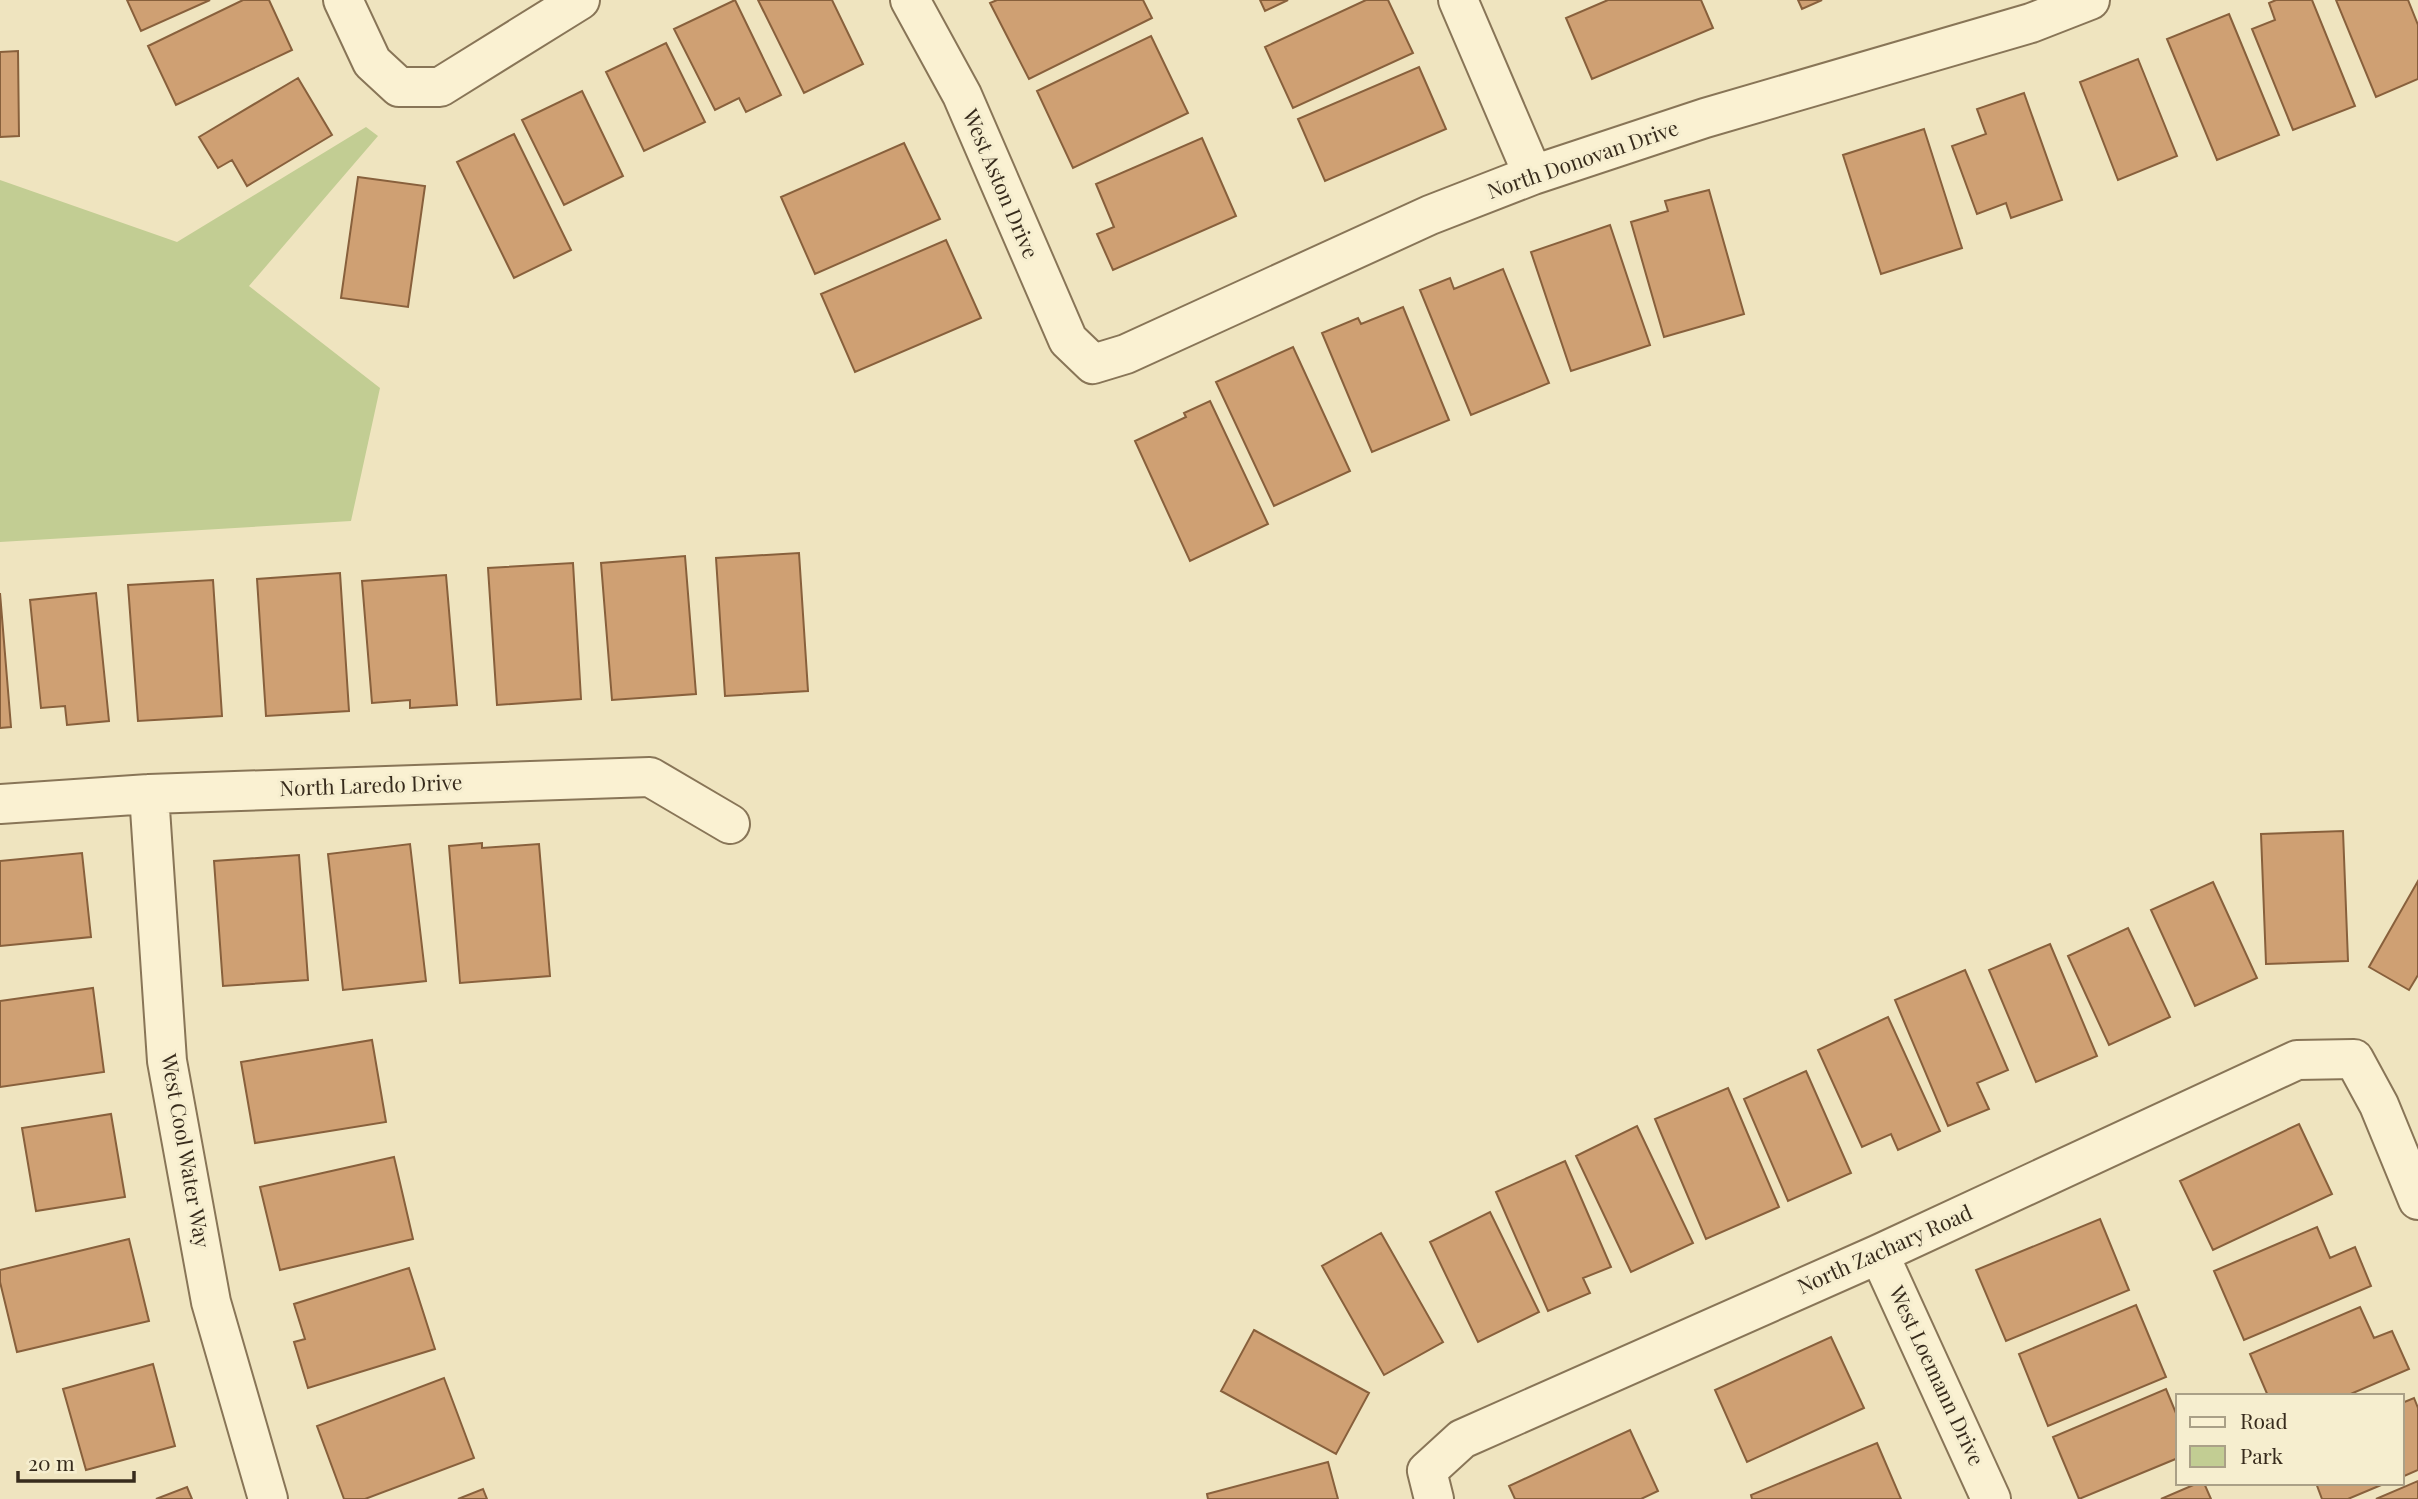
<svg xmlns="http://www.w3.org/2000/svg" width="2418" height="1499" font-family="'Playfair Display',serif">
<style>
.green{fill:#c2cd93}
.building{fill:#cfa073;stroke:#88603c;stroke-width:2}
.lines{fill:none;stroke-linecap:round;stroke-linejoin:round}
.street-casing{stroke:#887557;stroke-width:42}
.street{stroke:#faf1d2;stroke-width:38}
.labels{text-anchor:middle;stroke-width:6;stroke-linejoin:round;paint-order:stroke}
.street-label{font-size:21px;fill:#372b1c;stroke:#f6eecf}
</style>
<rect width="100%" height="100%" fill="#efe4bf"/>
<path class="green" d="M366,127L378,136L249,286L380,388L351,521L0,542V180L177,242Z"/>
<path class="building" d="M127,0H210L141,31Z
M243,0H269L292,50L176,105L148,46Z
M735,0L781,95L746,112L739,98L715,110L674,29Z
M758,0H832L863,64L804,93Z
M997,0H1143L1152,18L1029,79L990,3Z
M1260,0H1288L1265,11Z
M1366,0H1388L1413,53L1293,108L1265,47Z
M1608,0H1701L1713,28L1592,79L1566,18Z
M1798,0H1822L1802,9Z
M2276,0H2312L2355,106L2293,130L2252,29L2275,20L2269,3Z
M2336,0H2408L2418,25V79L2376,97Z
M2229,14L2279,135L2217,160L2167,39Z
M1151,36L1188,113L1073,168L1037,91Z
M666,43L705,122L644,151L606,72Z
M18,51L19,136L0,137V52Z
M2138,59L2177,156L2118,180L2080,82Z
M1419,67L1446,129L1325,181L1298,119Z
M298,78L332,135L247,186L232,160L218,168L199,137Z
M582,91L623,176L564,205L522,120Z
M2024,93L2062,200L2011,218L2006,203L1977,214L1952,146L1986,134L1977,109Z
M1924,129L1962,248L1881,274L1843,155Z
M514,134L571,250L514,278L457,162Z
M1202,138L1236,216L1113,270L1097,234L1114,227L1096,184Z
M904,143L940,219L815,274L781,197Z
M358,177L425,186L408,307L341,298Z
M1709,190L1744,314L1664,337L1631,222L1668,211L1665,201Z
M1610,225L1650,345L1571,371L1531,252Z
M946,240L981,318L855,372L821,294Z
M1503,269L1549,383L1471,415L1420,290L1450,278L1454,289Z
M1403,307L1449,420L1372,452L1322,333L1358,318L1361,324Z
M1293,347L1350,471L1274,506L1216,382Z
M1210,401L1268,524L1190,561L1135,441L1186,417L1184,413Z
M799,553L808,691L725,696L716,558Z
M685,556L696,694L612,700L601,563Z
M573,563L581,699L497,705L488,568Z
M340,573L349,711L266,716L257,579Z
M446,575L457,705L410,708V700L372,703L362,581Z
M213,580L222,716L138,721L128,585Z
M0,593L11,727L0,728Z
M96,593L109,721L67,725L65,706L41,708L30,600Z
M2343,831L2348,961L2266,964L2261,834Z
M482,843V848L539,844L550,976L460,983L449,846Z
M410,844L426,981L343,990L328,854Z
M82,853L91,937L0,946V861Z
M299,855L308,980L223,986L214,861Z
M2418,881V975L2409,990L2369,967Z
M2213,882L2257,978L2195,1006L2151,910Z
M2128,928L2170,1017L2109,1045L2068,956Z
M2050,944L2097,1056L2036,1082L1989,970Z
M1965,970L2008,1070L1977,1083L1989,1109L1948,1126L1895,1000Z
M93,988L104,1072L0,1087V1001Z
M1888,1017L1940,1131L1898,1150L1891,1134L1862,1147L1818,1050Z
M372,1040L386,1122L255,1143L241,1062Z
M1806,1071L1851,1173L1788,1201L1744,1099Z
M1728,1088L1779,1207L1706,1239L1655,1119Z
M111,1114L125,1197L36,1211L22,1128Z
M2299,1124L2332,1194L2213,1250L2180,1181Z
M1637,1126L1693,1243L1631,1272L1576,1156Z
M394,1157L413,1239L280,1270L260,1187Z
M1565,1161L1611,1267L1583,1278L1590,1293L1548,1311L1496,1192Z
M1490,1212L1539,1312L1478,1342L1430,1242Z
M2100,1219L2129,1290L2006,1341L1976,1270Z
M2317,1227L2330,1258L2355,1247L2371,1286L2244,1340L2214,1271Z
M1381,1233L1443,1342L1384,1375L1322,1266Z
M129,1239L149,1321L17,1352L0,1282V1270Z
M409,1268L435,1349L308,1388L294,1342L305,1339L294,1304Z
M2136,1305L2166,1377L2048,1426L2019,1354Z
M2360,1307L2374,1338L2392,1331L2409,1369L2346,1396H2268L2250,1354Z
M1254,1330L1369,1393L1336,1454L1221,1391Z
M1831,1337L1864,1408L1747,1462L1715,1390Z
M153,1364L175,1446L86,1470L63,1389Z
M444,1378L474,1458L365,1499H344L317,1426Z
M2166,1389L2178,1418V1458L2079,1499L2053,1437Z
M2414,1398L2418,1408V1470L2402,1477V1403Z
M1630,1430L1658,1491L1641,1499H1515L1509,1486Z
M1877,1443L1901,1499H1752L1751,1495Z
M1328,1462L1338,1499H1208L1207,1494Z
M2418,1481V1499H2376Z
M2198,1483H2204L2211,1499H2161Z
M2316,1483H2386L2348,1499H2322Z
M187,1487L192,1499H156Z
M483,1489L487,1499H458Z"/>
<g class="lines">
<defs>
<path id="street" d="M343,0L372,62L399,87H440L580,0
M910,0L962,95L1068,340L1093,364L1126,354L1430,215L1533,175L1705,118L2031,23L2090,0
M1458,0L1533,175
M149,794L167,1061L211,1302L268,1499
M0,804L149,794L650,777L730,824
M1879,1254L1991,1499
M1434,1499L1427,1471L1462,1439L1879,1254L2297,1060L2354,1059L2379,1105L2418,1200"/>
</defs>
<use href="#street" class="street-casing"/>
<use href="#street" class="street"/>
</g>
<g class="labels">
<g class="street-label">
<text transform="translate(1583 160) rotate(-19)" y="7">North Donovan Drive</text>
<text transform="translate(1000 184) rotate(67)" y="7">West Aston Drive</text>
<text transform="translate(371 786) rotate(-2)" y="7">North Laredo Drive</text>
<text transform="translate(185 1151) rotate(80)" y="7">West Cool Water Way</text>
<text transform="translate(1885 1250) rotate(-24)" y="7">North Zachary Road</text>
<text transform="translate(1936 1376) rotate(65)" y="7">West Loemann Drive</text>
</g>
</g>
<rect x="2176" y="1394" width="228" height="91" fill="#f6eecf" stroke="#aaa087" stroke-width="2"/>
<rect x="2190" y="1417" width="35" height="10" fill="#faf1d2" stroke="#aaa087" stroke-width="2"/>
<text x="2240" y="1429" font-size="21" fill="#372b1c">Road</text>
<rect x="2190" y="1446" width="35" height="21" fill="#c2cd93" stroke="#aaa087" stroke-width="2"/>
<text x="2240" y="1464" font-size="21" fill="#372b1c">Park</text>
<path d="M18 1471v10h116v-10" fill="none" stroke="#372b1c" stroke-width="3.5"/>
<text x="28" y="1471" font-size="21" fill="#372b1c" stroke="#f6eecf" stroke-width="5" paint-order="stroke">20 m</text>
</svg>
